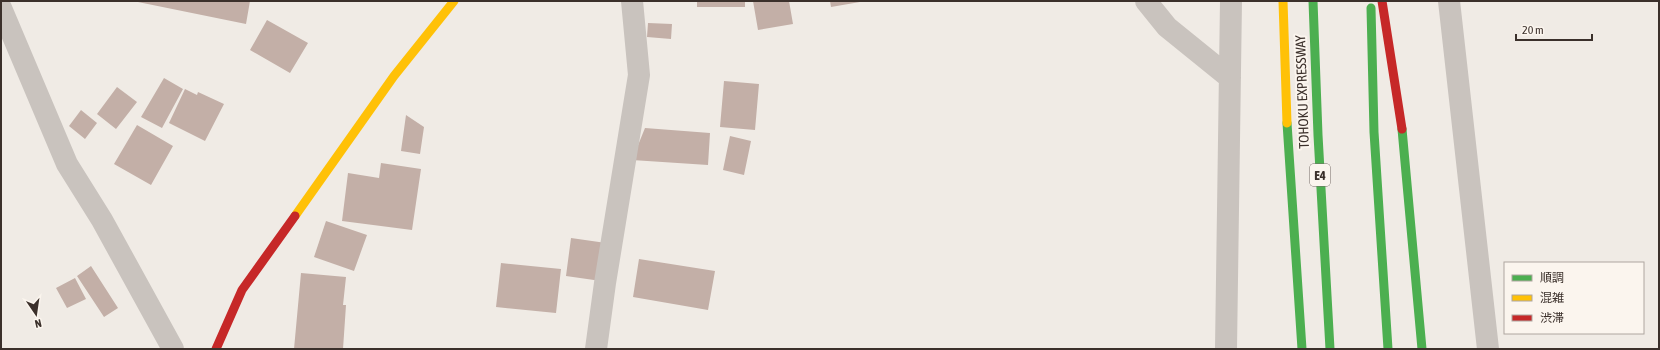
<svg xmlns="http://www.w3.org/2000/svg" width="1660" height="350" font-family="'Asap Condensed','Noto Sans JP',sans-serif">
<style>
.building{fill:#c3afa7}
.lines{fill:none;stroke-linecap:round;stroke-linejoin:round}
.street{stroke:#c9c3be;stroke-width:22}
.fast{stroke:#4caf50;stroke-width:9}
.slow{stroke:#ffc107;stroke-width:9}
.jam{stroke:#c62828;stroke-width:9}
.labels{text-anchor:middle;stroke-width:4;stroke-linejoin:round;paint-order:stroke}
.shield{fill:#fbf5ee;stroke:#756b66;stroke-width:1}
.shield-label{font-size:13px;font-weight:bold;fill:#3b302b}
.street-label{font-size:14px;fill:#3b302b;stroke:#fbf5ee}
</style>
<rect width="100%" height="100%" fill="#f0ebe5"/>
<path class="building" d="M133,1H250L246,24Z
M697,1H745V7H697Z
M753,1H789L793,24L758,30Z
M830,1H860V2L831,7Z
M267,20L308,43L290,73L250,50Z
M648,23L672,24L671,39L647,37Z
M164,78L183,89L162,128L141,117Z
M724,81L759,84L755,130L720,127Z
M117,87L137,102L116,129L97,114Z
M185,89L197,95L198,92L224,104L205,141L169,123Z
M81,110L97,123L85,139L69,126Z
M406,115L424,127L420,154L401,151Z
M137,125L173,146L151,185L114,164Z
M645,128L710,133L708,165L632,160Z
M730,136L751,141L744,175L723,170Z
M381,163L421,169L412,230L342,221L348,173L379,178Z
M326,221L367,235L354,271L314,257Z
M571,238L606,243L601,281L566,276Z
M639,259L715,271L708,310L633,297Z
M501,263L561,269L556,313L496,307Z
M91,266L118,308L104,317L77,276Z
M301,273L346,277L343,305H346L343,349H294Z
M75,278L86,299L67,308L56,288Z"/>
<g class="lines">
<path class="street" d="M1146,1L1167,27L1230,78
M1449,1L1488,349
M1,8L67,164L102,220L173,349
M596,349L605,283L639,75L632,1
M1226,349L1231,1"/>
<path class="fast" d="M1313,1L1318,135L1330,349
M1371,8L1374,132L1388,349
M1287,123L1302,349
M1402,129L1422,349"/>
<path class="slow" d="M1283,1L1287,123
M295,216L394,76L454,1"/>
<path class="jam" d="M1382,1L1402,129
M216,349L242,290L295,216"/>
</g>
<g class="labels">
<rect class="shield" x="1310" y="164" width="20" height="22" rx="3"/>
<g class="shield-label">
<text x="1320" y="180">E4</text>
</g>
<g class="street-label">
<text transform="translate(1302 92) rotate(-92)" y="5">TOHOKU EXPRESSWAY</text>
</g>
</g>
<rect width="1660" height="350" fill="none" stroke="#3b302b" stroke-width="4"/>
<rect x="1504" y="262" width="140" height="72" fill="#fbf5ee" stroke="#aea6a0"/>
<rect x="1512" y="275" width="20" height="6" fill="#4caf50" stroke="#aea6a0"/>
<text x="1540" y="282" font-size="12" fill="#3b302b">順調</text>
<rect x="1512" y="295" width="20" height="6" fill="#ffc107" stroke="#aea6a0"/>
<text x="1540" y="302" font-size="12" fill="#3b302b">混雑</text>
<rect x="1512" y="315" width="20" height="6" fill="#c62828" stroke="#aea6a0"/>
<text x="1540" y="322" font-size="12" fill="#3b302b">渋滞</text>
<g transform="translate(36 314) rotate(167)" stroke="#fbf5ee" stroke-width="3" paint-order="stroke">
<path d="M0-3L7 15L0 10L-7 15Z" fill="#3b302b"/>
<text y="-6" font-size="11" font-weight="bold" text-anchor="middle" fill="#3b302b">N</text>
</g>
<path d="M1516 34v6h76v-6" fill="none" stroke="#3b302b" stroke-width="2"/>
<text x="1522" y="34" font-size="12" fill="#3b302b" stroke="#fbf5ee" stroke-width="3" paint-order="stroke">20 m</text>
</svg>
